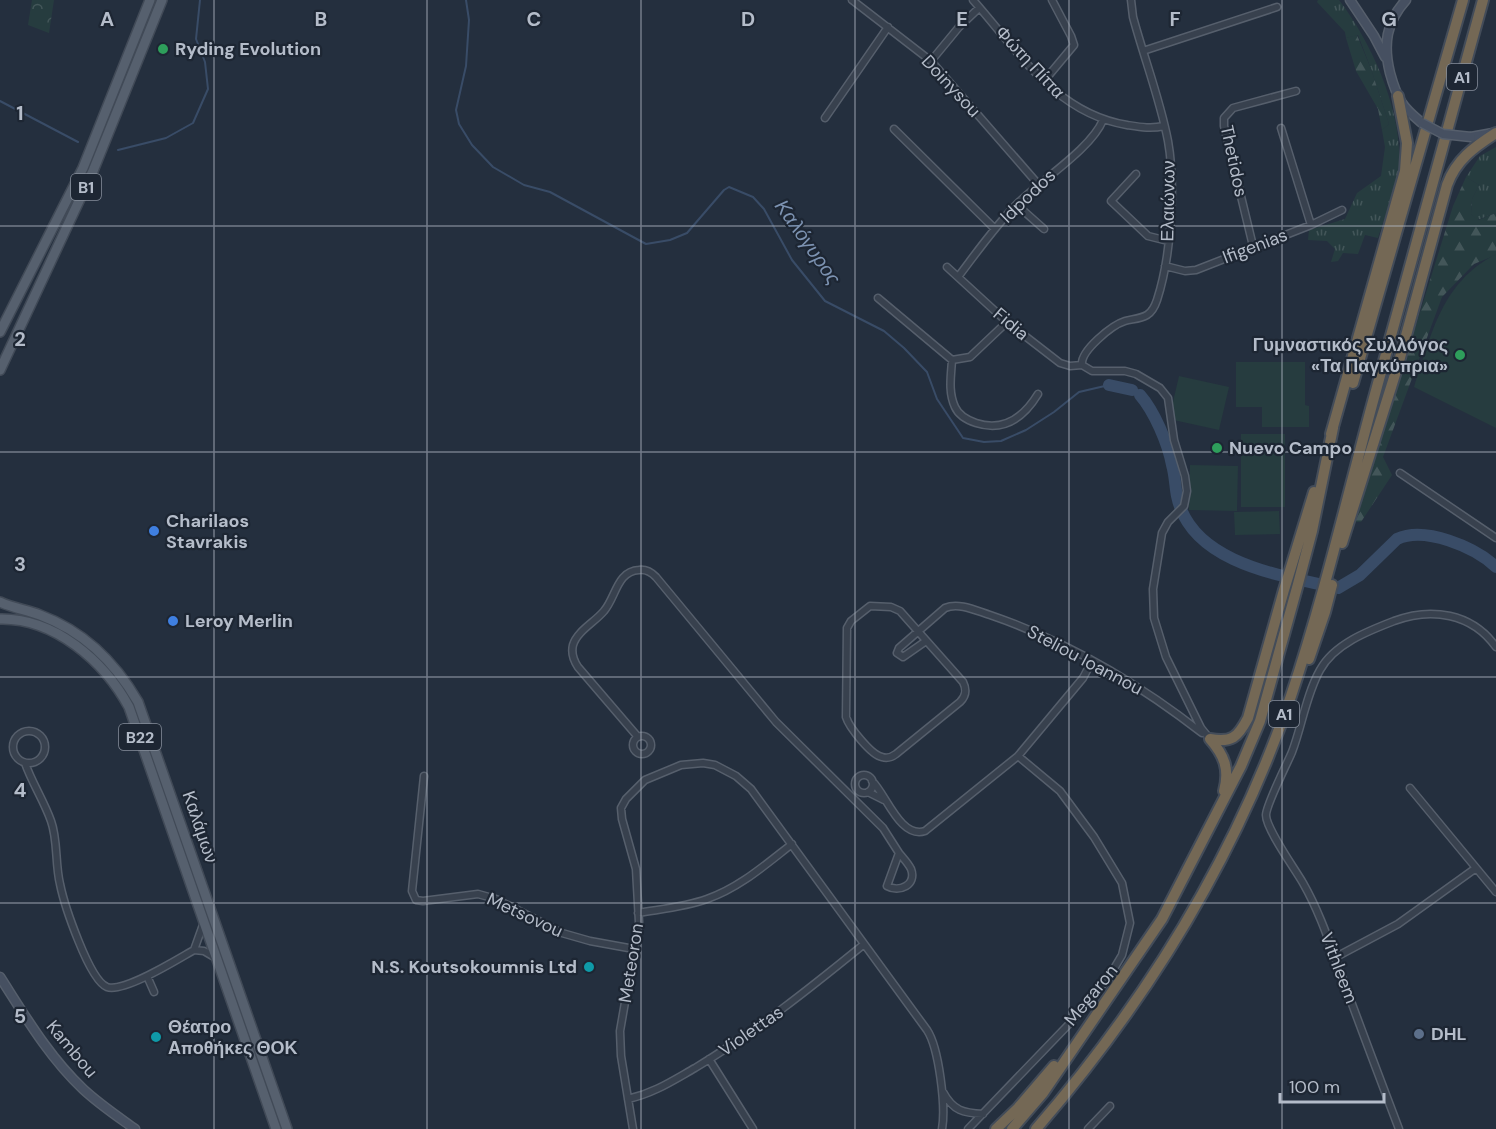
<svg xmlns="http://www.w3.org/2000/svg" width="1496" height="1129" font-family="'DM Sans',sans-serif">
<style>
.grass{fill:url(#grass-tufts)}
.forest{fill:url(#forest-firs)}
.park{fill:url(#park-crowns)}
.pitch{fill:#263c3f}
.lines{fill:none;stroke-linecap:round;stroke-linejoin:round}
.stream{stroke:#394c67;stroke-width:2}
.river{stroke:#394c67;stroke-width:12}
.street-casing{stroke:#565f6c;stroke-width:9}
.secondary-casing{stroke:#565f6c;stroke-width:11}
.primary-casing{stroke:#414a57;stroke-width:12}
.highway-casing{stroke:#434c59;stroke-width:14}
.street{stroke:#38414e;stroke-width:6}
.secondary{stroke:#465061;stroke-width:8}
.primary{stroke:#56606e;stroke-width:9}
.highway{stroke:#746855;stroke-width:10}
.secondary-bridge-casing{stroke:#565f6c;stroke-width:11;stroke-linecap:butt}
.secondary-bridge{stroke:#465061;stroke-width:8}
.grid{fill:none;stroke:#b4bcc9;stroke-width:1.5;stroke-opacity:0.55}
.leisure-dot{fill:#2e9e5b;stroke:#1d2633;stroke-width:2}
.shop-dot{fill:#3f7fe0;stroke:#1d2633;stroke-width:2}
.culture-dot{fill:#0f9aa8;stroke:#1d2633;stroke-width:2}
.service-dot{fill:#5c6f8a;stroke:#1d2633;stroke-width:2}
.labels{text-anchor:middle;stroke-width:4.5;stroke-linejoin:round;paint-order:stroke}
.shield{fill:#1d2633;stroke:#878f9c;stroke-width:1.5}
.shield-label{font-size:16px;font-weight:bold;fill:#b4bcc9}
.poi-label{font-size:18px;font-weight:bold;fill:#b4bcc9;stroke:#1d2633;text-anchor:start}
.street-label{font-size:18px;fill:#b4bcc9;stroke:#1d2633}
.water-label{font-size:20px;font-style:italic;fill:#7c92b1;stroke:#1d2633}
.grid-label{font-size:20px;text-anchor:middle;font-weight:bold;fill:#b4bcc9;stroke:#1d2633;stroke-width:4.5;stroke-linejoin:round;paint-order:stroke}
</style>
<defs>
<pattern id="grass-tufts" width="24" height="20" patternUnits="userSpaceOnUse" patternTransform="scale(1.5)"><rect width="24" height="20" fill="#263c3f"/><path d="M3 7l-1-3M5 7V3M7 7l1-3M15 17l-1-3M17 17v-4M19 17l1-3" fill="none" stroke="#435659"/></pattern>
<pattern id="forest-firs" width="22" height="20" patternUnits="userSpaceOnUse" patternTransform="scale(1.5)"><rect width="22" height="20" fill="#263c3f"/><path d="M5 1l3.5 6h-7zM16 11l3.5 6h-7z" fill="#435659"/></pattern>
<pattern id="park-crowns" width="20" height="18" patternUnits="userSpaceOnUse" patternTransform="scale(1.5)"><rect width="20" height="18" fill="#263c3f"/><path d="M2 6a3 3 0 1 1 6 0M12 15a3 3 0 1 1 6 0" fill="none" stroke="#435659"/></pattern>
</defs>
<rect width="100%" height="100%" fill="#242f3e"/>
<path class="grass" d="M1318,0H1339C1372,43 1403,112 1399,167C1397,186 1384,219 1378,238L1365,235L1358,254L1343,253L1338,261L1331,262L1335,249L1327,241L1308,240L1309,230L1345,219L1357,193L1381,176L1385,147L1382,130L1389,124L1371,69L1358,35L1346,38L1345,32L1317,2Z
M1496,147V213L1477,220L1471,214L1472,199L1479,185L1466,177L1480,156Z"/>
<path class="forest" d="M1357,35L1371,69L1389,124L1382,130L1378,109L1356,71L1346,38Z
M1466,177L1479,185L1472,199L1471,214L1478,220L1496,213V255L1474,264L1442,297L1383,457L1392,475L1361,522H1355L1453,206Z"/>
<path class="park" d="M32,0H54L49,33L28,25Z"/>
<path class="pitch" d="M1496,254V428L1414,387C1432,333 1441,283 1496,254Z
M1236,362H1305V405L1309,406V427H1262V407H1236Z
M1179,376L1229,387L1219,430L1169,419Z
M1241,434H1285V507H1241Z
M1190,465L1238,466L1237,511L1189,510Z
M1279,511L1280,534L1235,535L1234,512Z"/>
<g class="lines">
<path class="stream" d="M466,0L469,20L466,66L456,110L459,124L472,145L493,167L524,185L550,192L646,244L670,240L687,233L724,190L729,187L753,197L764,209L792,260L825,301L884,331L904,348L927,372L937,399L963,438L984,442L1001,441L1026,430L1054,412L1079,392L1109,385
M0,101L78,142
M118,150L166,138L193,123L208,89L205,62L196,39L200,0"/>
<path class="river" d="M1109,385L1132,390
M1140,395C1154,411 1168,443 1172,465C1175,475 1175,486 1177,496C1191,564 1283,576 1338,588L1360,575L1397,539C1425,526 1475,547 1496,567"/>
<defs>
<path id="street" d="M852,0L931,61L1038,184
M973,0C1018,51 1055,113 1127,125C1140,127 1151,129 1164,126
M1143,51L1277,7
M931,61L959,27L979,8
M1044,81L1074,45L1071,36L1052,0
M825,118L888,27
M1281,128L1311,225
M894,129L995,229
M1136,174L1111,201L1148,236L1168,241
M1017,205L1044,229
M1253,246L1224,126V118L1233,108L1296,91
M1165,266L1185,271L1196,270L1311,225L1342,210
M947,267L1007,322L1060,363L1070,366L1082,365
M958,277C977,252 995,226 1017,204C1041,180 1091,149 1103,120
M878,298L952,360L970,357L1007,322
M952,360C951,376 948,392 955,407C959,416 967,420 976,423C1004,432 1024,417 1038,394
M1082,365L1092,371H1125L1136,374L1160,388L1168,398L1174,440L1185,476L1187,491L1184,506L1168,522L1162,533L1153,589L1154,618L1166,657L1201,728L1210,739
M1082,365C1080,351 1112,325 1125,321C1132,319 1140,319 1147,315C1152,312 1155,306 1157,300C1171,257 1176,186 1168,141C1160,99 1144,58 1133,17L1131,0
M1400,473L1496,538
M870,606L891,607L900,611L963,682C967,690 966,696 960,702L896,754C892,757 888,759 882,757C871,755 849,727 846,717L847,628L851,621Z
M926,641L903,657L897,653L899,648L945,608C959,602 977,611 990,615C1066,641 1138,683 1202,733
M13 747a16 16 0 1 1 32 0a16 16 0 1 1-32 0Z
M633 745a9 9 0 1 1 18 0a9 9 0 1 1-18 0Z
M638,737L578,667C574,661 571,653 573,645C577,631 595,622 604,611C616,597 617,571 639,570C646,569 651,572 656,577L776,722L883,828L899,853
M25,763C32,783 44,801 51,821C58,840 55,864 60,884C64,904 89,980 107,987C124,993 178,959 194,950L204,951L216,958
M855 784a9 9 0 1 1 18 0a9 9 0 1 1-18 0Z
M424,776L412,891L416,900L423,901L478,894L496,899L562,933L590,941L634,949
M872,781C886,794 900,839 925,831L1018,756L1083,678L1092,661
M1410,788L1496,892
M868,792L884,800
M899,853C903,858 908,863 911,869C917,885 899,893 887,886Z
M638,913C661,909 685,907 707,899C739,888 765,865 792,844
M194,950L204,922
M1336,957L1398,924L1476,868
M147,976L154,992
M709,1059L753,1129
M943,1092C953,1111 964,1113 983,1114
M628,1099C654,1093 672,1081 695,1068C755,1032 809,989 863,945
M633,1129L621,1056L620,1031L639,922L636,869L622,819L621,808L626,799L645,780L681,765L703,763L715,765L736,776L751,789L927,1030C939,1048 946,1107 942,1129
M968,1129L1070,1023L1109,977L1122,955L1130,923L1122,883L1094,837L1060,791L1018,756
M1088,1129L1110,1106
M1399,1129C1379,1076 1359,1024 1340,971C1329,941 1319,911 1303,883C1295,869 1266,829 1266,815C1266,805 1287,764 1292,752C1302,726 1306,695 1320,670C1334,644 1368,631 1394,621C1431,607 1472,613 1496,647"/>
<path id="secondary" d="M1350,0L1374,36L1385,57
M1406,0C1386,22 1383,45 1390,73C1393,84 1396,94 1402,103C1407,111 1415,117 1422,123
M1471,137L1493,133
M0,977C25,1016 49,1057 83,1089C99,1104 117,1116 135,1129"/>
<path id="primary" d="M0,332L83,168L150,0
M0,370L93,171L162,0
M0,602C13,608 27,610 40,615C83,631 115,662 138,702L287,1129
M0,619C55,618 104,661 129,707L276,1129"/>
<path id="highway" d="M1353,383L1463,0
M1331,434L1405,171L1407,143L1398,96
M1342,543L1398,365L1447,185C1456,160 1474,147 1496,133
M1309,659L1325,612L1332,585
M1210,739C1232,743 1238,737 1248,718L1284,590L1314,492
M1210,739C1224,755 1230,769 1224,791
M996,1129L1018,1108L1054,1066
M1012,1129L1043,1093L1162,919L1241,766L1260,721L1298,584L1312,531L1333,428
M1036,1129C1147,1001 1236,856 1291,696C1323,600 1346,502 1372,405C1409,270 1446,135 1483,0"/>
</defs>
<use href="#street" class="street-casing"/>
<use href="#secondary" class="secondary-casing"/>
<use href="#primary" class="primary-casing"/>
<use href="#highway" class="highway-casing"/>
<use href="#street" class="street"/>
<use href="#secondary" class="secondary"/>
<use href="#primary" class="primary"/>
<use href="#highway" class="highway"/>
<defs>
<path id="secondary-bridge" d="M1422,123L1443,134L1471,137"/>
</defs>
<use href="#secondary-bridge" class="secondary-bridge-casing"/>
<use href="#secondary-bridge" class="secondary-bridge"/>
</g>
<path class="grid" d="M214,0V1129M427,0V1129M641,0V1129M855,0V1129M1069,0V1129M1282,0V1129M0,226H1496M0,452H1496M0,677H1496M0,903H1496"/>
<g class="leisure-dot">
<circle cx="163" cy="49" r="6"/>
<circle cx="1460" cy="355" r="6"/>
<circle cx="1217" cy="448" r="6"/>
</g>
<g class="shop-dot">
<circle cx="154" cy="531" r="6"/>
<circle cx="173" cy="621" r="6"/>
</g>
<g class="culture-dot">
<circle cx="589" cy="967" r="6"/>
<circle cx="156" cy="1037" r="6"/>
</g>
<circle class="service-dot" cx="1419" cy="1034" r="6"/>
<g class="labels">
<g class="shield">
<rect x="1447" y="64" width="30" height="26" rx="4.5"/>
<rect x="71" y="174" width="30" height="26" rx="4.5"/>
<rect x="1269" y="701" width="30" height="26" rx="4.5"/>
<rect x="119" y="724" width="42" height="26" rx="4.5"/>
</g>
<g class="shield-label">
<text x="1462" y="83">A1</text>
<text x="86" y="193">B1</text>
<text x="1284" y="720">A1</text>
<text x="140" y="743">B22</text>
</g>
<g class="poi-label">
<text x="175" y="55">Ryding Evolution</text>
<text x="1448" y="351" text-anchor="end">Γυμναστικός Συλλόγος<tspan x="1448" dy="21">«Τα Παγκύπρια»</tspan></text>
<text x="1229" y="454">Nuevo Campo</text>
<text x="166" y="527">Charilaos<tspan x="166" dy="21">Stavrakis</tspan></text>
<text x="185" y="627">Leroy Merlin</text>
<text x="577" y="973" text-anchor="end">N.S. Koutsokoumnis Ltd</text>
<text x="168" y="1033">Θέατρο<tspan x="168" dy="21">Αποθήκες ΘΟΚ</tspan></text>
<text x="1431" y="1040">DHL</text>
</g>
<g class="street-label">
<text transform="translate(1030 62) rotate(47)" y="6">Φώτη Πίττα</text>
<text transform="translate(951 86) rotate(47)" y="6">Doinysou</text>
<text transform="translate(1234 161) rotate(78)" y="6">Thetidos</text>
<text transform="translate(1028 196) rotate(-44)" y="6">Idpodos</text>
<text transform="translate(1168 201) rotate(-89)" y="6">Ελαιώνων</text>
<text transform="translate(1255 246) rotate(-21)" y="6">Ifigenias</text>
<text transform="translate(1011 324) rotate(40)" y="6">Fidia</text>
<text transform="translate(1085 660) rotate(28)" y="6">Steliou Ioannou</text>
<text transform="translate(200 827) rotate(71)" y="6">Καλάμων</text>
<text transform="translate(525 915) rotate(25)" y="6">Metsovou</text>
<text transform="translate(631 963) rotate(-81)" y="6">Meteoron</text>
<text transform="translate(1339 968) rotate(69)" y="6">Vithleem</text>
<text transform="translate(1091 995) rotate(-51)" y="6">Megaron</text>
<text transform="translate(751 1031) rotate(-35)" y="6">Violettas</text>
<text transform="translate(72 1049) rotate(50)" y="6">Kambou</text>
</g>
<g class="water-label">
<text transform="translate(808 242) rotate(55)" y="7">Καλόγυρος</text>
</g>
</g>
<g class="grid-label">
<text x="107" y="26">A</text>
<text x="321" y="26">B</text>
<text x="534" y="26">C</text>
<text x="748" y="26">D</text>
<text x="962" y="26">E</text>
<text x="1175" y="26">F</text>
<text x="1389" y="26">G</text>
<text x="20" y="120">1</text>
<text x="20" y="346">2</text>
<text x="20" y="571">3</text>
<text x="20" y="797">4</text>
<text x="20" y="1023">5</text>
</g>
<path d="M1280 1093v9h104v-9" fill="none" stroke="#b4bcc9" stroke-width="3"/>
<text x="1289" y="1093" font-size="18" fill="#b4bcc9" stroke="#1d2633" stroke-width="4.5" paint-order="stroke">100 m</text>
</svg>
